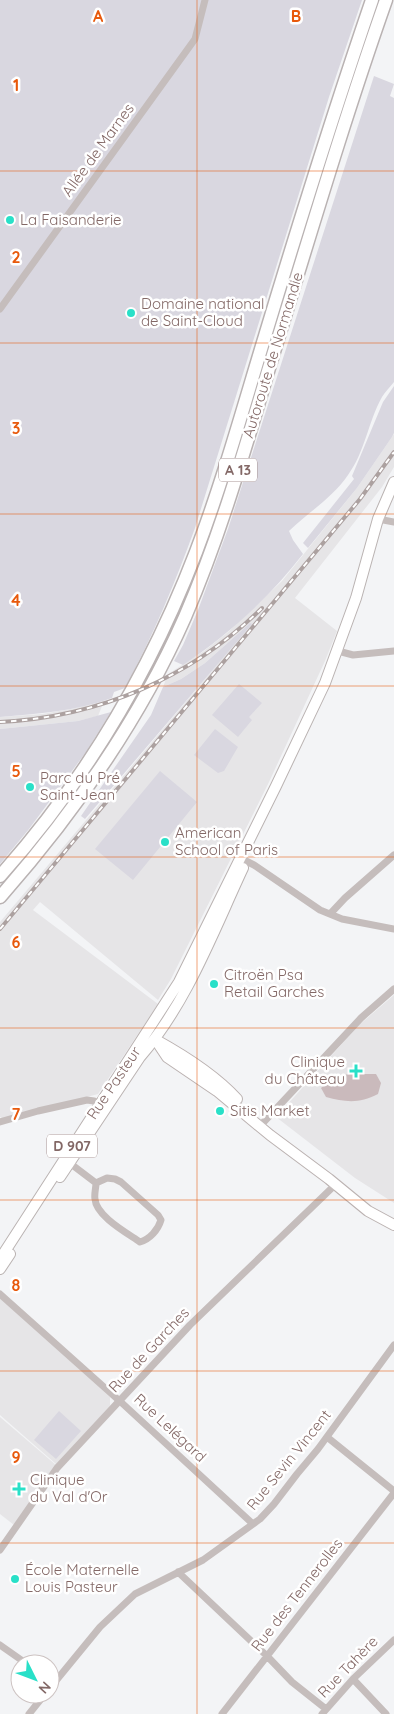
<svg xmlns="http://www.w3.org/2000/svg" width="394" height="1714" font-family="Quicksand,sans-serif">
<style>
.built{fill:#e6e5e7}
.green{fill:#d9d7e0}
.water{fill:#cababc}
.lines{fill:none;stroke-linecap:round;stroke-linejoin:round}
.secondary-casing{stroke:#bbb2b1;stroke-width:12}
.primary-casing{stroke:#bab3b2;stroke-width:12}
.motorway-casing{stroke:#b9b2b2;stroke-width:15}
.minor{stroke:#c5bdbc;stroke-width:7}
.secondary{stroke:#fff;stroke-width:10}
.primary{stroke:#fff;stroke-width:10}
.motorway{stroke:#fff;stroke-width:12}
.rail-casing{stroke:#aca1a0;stroke-width:4}
.rail{stroke:#fff;stroke-width:2;stroke-dasharray:5.5;stroke-linecap:butt}
.grid{fill:none;stroke:#e8590c;stroke-width:1;stroke-opacity:0.55}
.poi-dot{fill:#29e0c8;stroke:#fff;stroke-width:2}
.labels{text-anchor:middle;stroke-width:5;stroke-linejoin:round;paint-order:stroke}
.shield{fill:#fff;stroke:#a89594;stroke-width:1}
.shield-label{font-size:14px;font-weight:bold;fill:#836866}
.street-label{font-size:15px;fill:#836866;stroke:#fff}
.poi-label{font-size:15px;fill:#836866;stroke:#fff;text-anchor:start}
.grid-label{font-size:16px;text-anchor:middle;font-weight:bold;fill:#e8590c;stroke:#fff;stroke-width:5;stroke-linejoin:round;paint-order:stroke}
</style>
<rect width="100%" height="100%" fill="#f3f4f6"/>
<path class="built" d="M394,434V467L382,487L295,598L337,631L325,661L269,782L171,979L158,1000L40,902L33,910L158,1004L98,1094L4,1119L0,1117V922L211,672L250,623L205,663L181,679L163,687L168,674L204,651L228,632L282,581L357,488Z
M104,701L98,716L78,721L0,729V717L42,714L71,709Z
M394,995V1203L355,1178L276,1117L359,1025Z
M0,1298L110,1397V1406L56,1464L0,1415Z
M0,1417L56,1465L14,1525L0,1514Z"/>
<path class="green" d="M0,0H362L329,97L195,528C175,583 153,636 125,688L114,692L112,698C76,711 38,714 0,717Z
M374,76L394,84L390,96L394,98V382C390,387 385,392 382,397C368,422 365,452 348,475C333,497 309,512 289,531L293,540L303,554C269,598 228,635 183,665L174,661L183,645L198,610L228,529Z
M394,386V433L392,437L357,488L308,548L303,543L354,479L352,476L383,402Z
M250,623L252,624L85,819L81,816L151,715L163,687L181,679L205,663Z
M239,684L262,703L249,717L252,720L238,737L212,715Z
M111,712L86,752L29,829L0,864V729L78,721Z
M215,729L238,747L224,771L218,773L194,755Z
M160,771L197,802L133,880L95,849Z
M59,1411L81,1431L56,1459L34,1440Z"/>
<path class="water" d="M356,1074H376L381,1083L378,1094C359,1104 345,1102 326,1097L321,1088L336,1075Z"/>
<g class="lines">
<defs>
<path id="secondary" d="M155,1039L167,1057L217,1091L270,1135L329,1179L368,1211L394,1225
M156,1040C185,1056 215,1075 237,1099"/>
<path id="primary" d="M60,1177L140,1057C187,1003 213,932 243,868
M0,1259L179,982L276,786L325,683L356,598L378,519L394,482
M0,1269L10,1254"/>
<path id="motorway" d="M0,876C86,780 150,672 196,552C223,481 243,408 265,336C299,223 334,111 372,0
M0,897C74,813 140,719 185,617C220,536 244,452 269,368C307,245 343,122 386,0"/>
</defs>
<use href="#secondary" class="secondary-casing"/>
<use href="#primary" class="primary-casing"/>
<use href="#motorway" class="motorway-casing"/>
<path class="minor" d="M0,309L195,39L205,0
M378,519L394,522
M338,651L353,655L394,651
M240,858L254,865L320,910L342,919L394,929
M330,914L345,898L394,855
M0,1122L38,1111L87,1100L94,1101L100,1104
M260,1126L361,1018L394,989
M67,1161L96,1183
M107,1178L115,1179L121,1182L158,1215L161,1220C158,1230 150,1239 140,1242C127,1233 96,1216 95,1199C94,1194 96,1188 96,1183Z
M0,1294L123,1404L253,1524
M327,1437L394,1491
M0,1550L57,1468L190,1325L336,1184
M178,1572L267,1656L292,1682L326,1709
M0,1645L27,1664
M353,1679L386,1714
M50,1688L100,1627L135,1594L203,1560L260,1519L274,1504L297,1474L318,1449L394,1345
M29,1714L45,1694
M222,1714L394,1493
M322,1714L353,1679L394,1640"/>
<use href="#secondary" class="secondary"/>
<use href="#primary" class="primary"/>
<use href="#motorway" class="motorway"/>
<defs>
<path id="rail" d="M0,722C99,717 191,678 262,608
M0,929L360,499L394,452"/>
</defs>
<use href="#rail" class="rail-casing"/>
<use href="#rail" class="rail"/>
</g>
<path class="grid" d="M197,0V1714M0,171H394M0,343H394M0,514H394M0,686H394M0,857H394M0,1028H394M0,1200H394M0,1371H394M0,1543H394"/>
<g class="poi-dot">
<circle cx="10" cy="220" r="5"/>
<circle cx="131" cy="313" r="5"/>
<circle cx="30" cy="787" r="5"/>
<circle cx="165" cy="842" r="5"/>
<circle cx="214" cy="984" r="5"/>
<path d="M353.5 1063.5h5v5h5v5h-5v5h-5v-5h-5v-5h5z"/>
<circle cx="220" cy="1111" r="5"/>
<path d="M16.5 1481.5h5v5h5v5h-5v5h-5v-5h-5v-5h5z"/>
<circle cx="15" cy="1579" r="5"/>
</g>
<g class="labels">
<g class="shield">
<rect x="219" y="458.5" width="38" height="23" rx="4"/>
<rect x="47" y="1134.5" width="50" height="23" rx="4"/>
</g>
<g class="shield-label">
<text x="238" y="475">A 13</text>
<text x="72" y="1151">D 907</text>
</g>
<g class="street-label">
<text transform="translate(98 150) rotate(-54)" y="5">Allée de Marnes</text>
<text transform="translate(273 355) rotate(-73)" y="5">Autoroute de Normandie</text>
<text transform="translate(114 1083) rotate(-56)" y="5">Rue Pasteur</text>
<text transform="translate(149 1350) rotate(-47)" y="5">Rue de Garches</text>
<text transform="translate(170 1428) rotate(43)" y="5">Rue Lelégard</text>
<text transform="translate(289 1460) rotate(-51)" y="5">Rue Sevin Vincent</text>
<text transform="translate(297 1595) rotate(-52)" y="5">Rue des Tennerolles</text>
<text transform="translate(348 1667) rotate(-46)" y="5">Rue Tahère</text>
</g>
<g class="poi-label">
<text x="20" y="225">La Faisanderie</text>
<text x="141" y="309">Domaine national<tspan x="141" dy="17">de Saint-Cloud</tspan></text>
<text x="40" y="783">Parc du Pré<tspan x="40" dy="17">Saint-Jean</tspan></text>
<text x="175" y="838">American<tspan x="175" dy="17">School of Paris</tspan></text>
<text x="224" y="980">Citroën Psa<tspan x="224" dy="17">Retail Garches</tspan></text>
<text x="345" y="1067" text-anchor="end">Clinique<tspan x="345" dy="17">du Château</tspan></text>
<text x="230" y="1116">Sitis Market</text>
<text x="30" y="1485">Clinique<tspan x="30" dy="17">du Val d'Or</tspan></text>
<text x="25" y="1575">École Maternelle<tspan x="25" dy="17">Louis Pasteur</tspan></text>
</g>
</g>
<g class="grid-label">
<text x="98" y="22">A</text>
<text x="296" y="22">B</text>
<text x="16" y="91">1</text>
<text x="16" y="263">2</text>
<text x="16" y="434">3</text>
<text x="16" y="606">4</text>
<text x="16" y="777">5</text>
<text x="16" y="948">6</text>
<text x="16" y="1120">7</text>
<text x="16" y="1291">8</text>
<text x="16" y="1463">9</text>
</g>
<g transform="translate(35 1679) rotate(132)"><circle r="24" fill="#ffffff" stroke="#cdc3c2"/>
<path d="M0-4L9 19L0 12L-9 19Z" fill="#29e0c8"/>
<text y="-8" font-size="14" font-weight="bold" text-anchor="middle" fill="#836866">N</text>
</g>
</svg>
